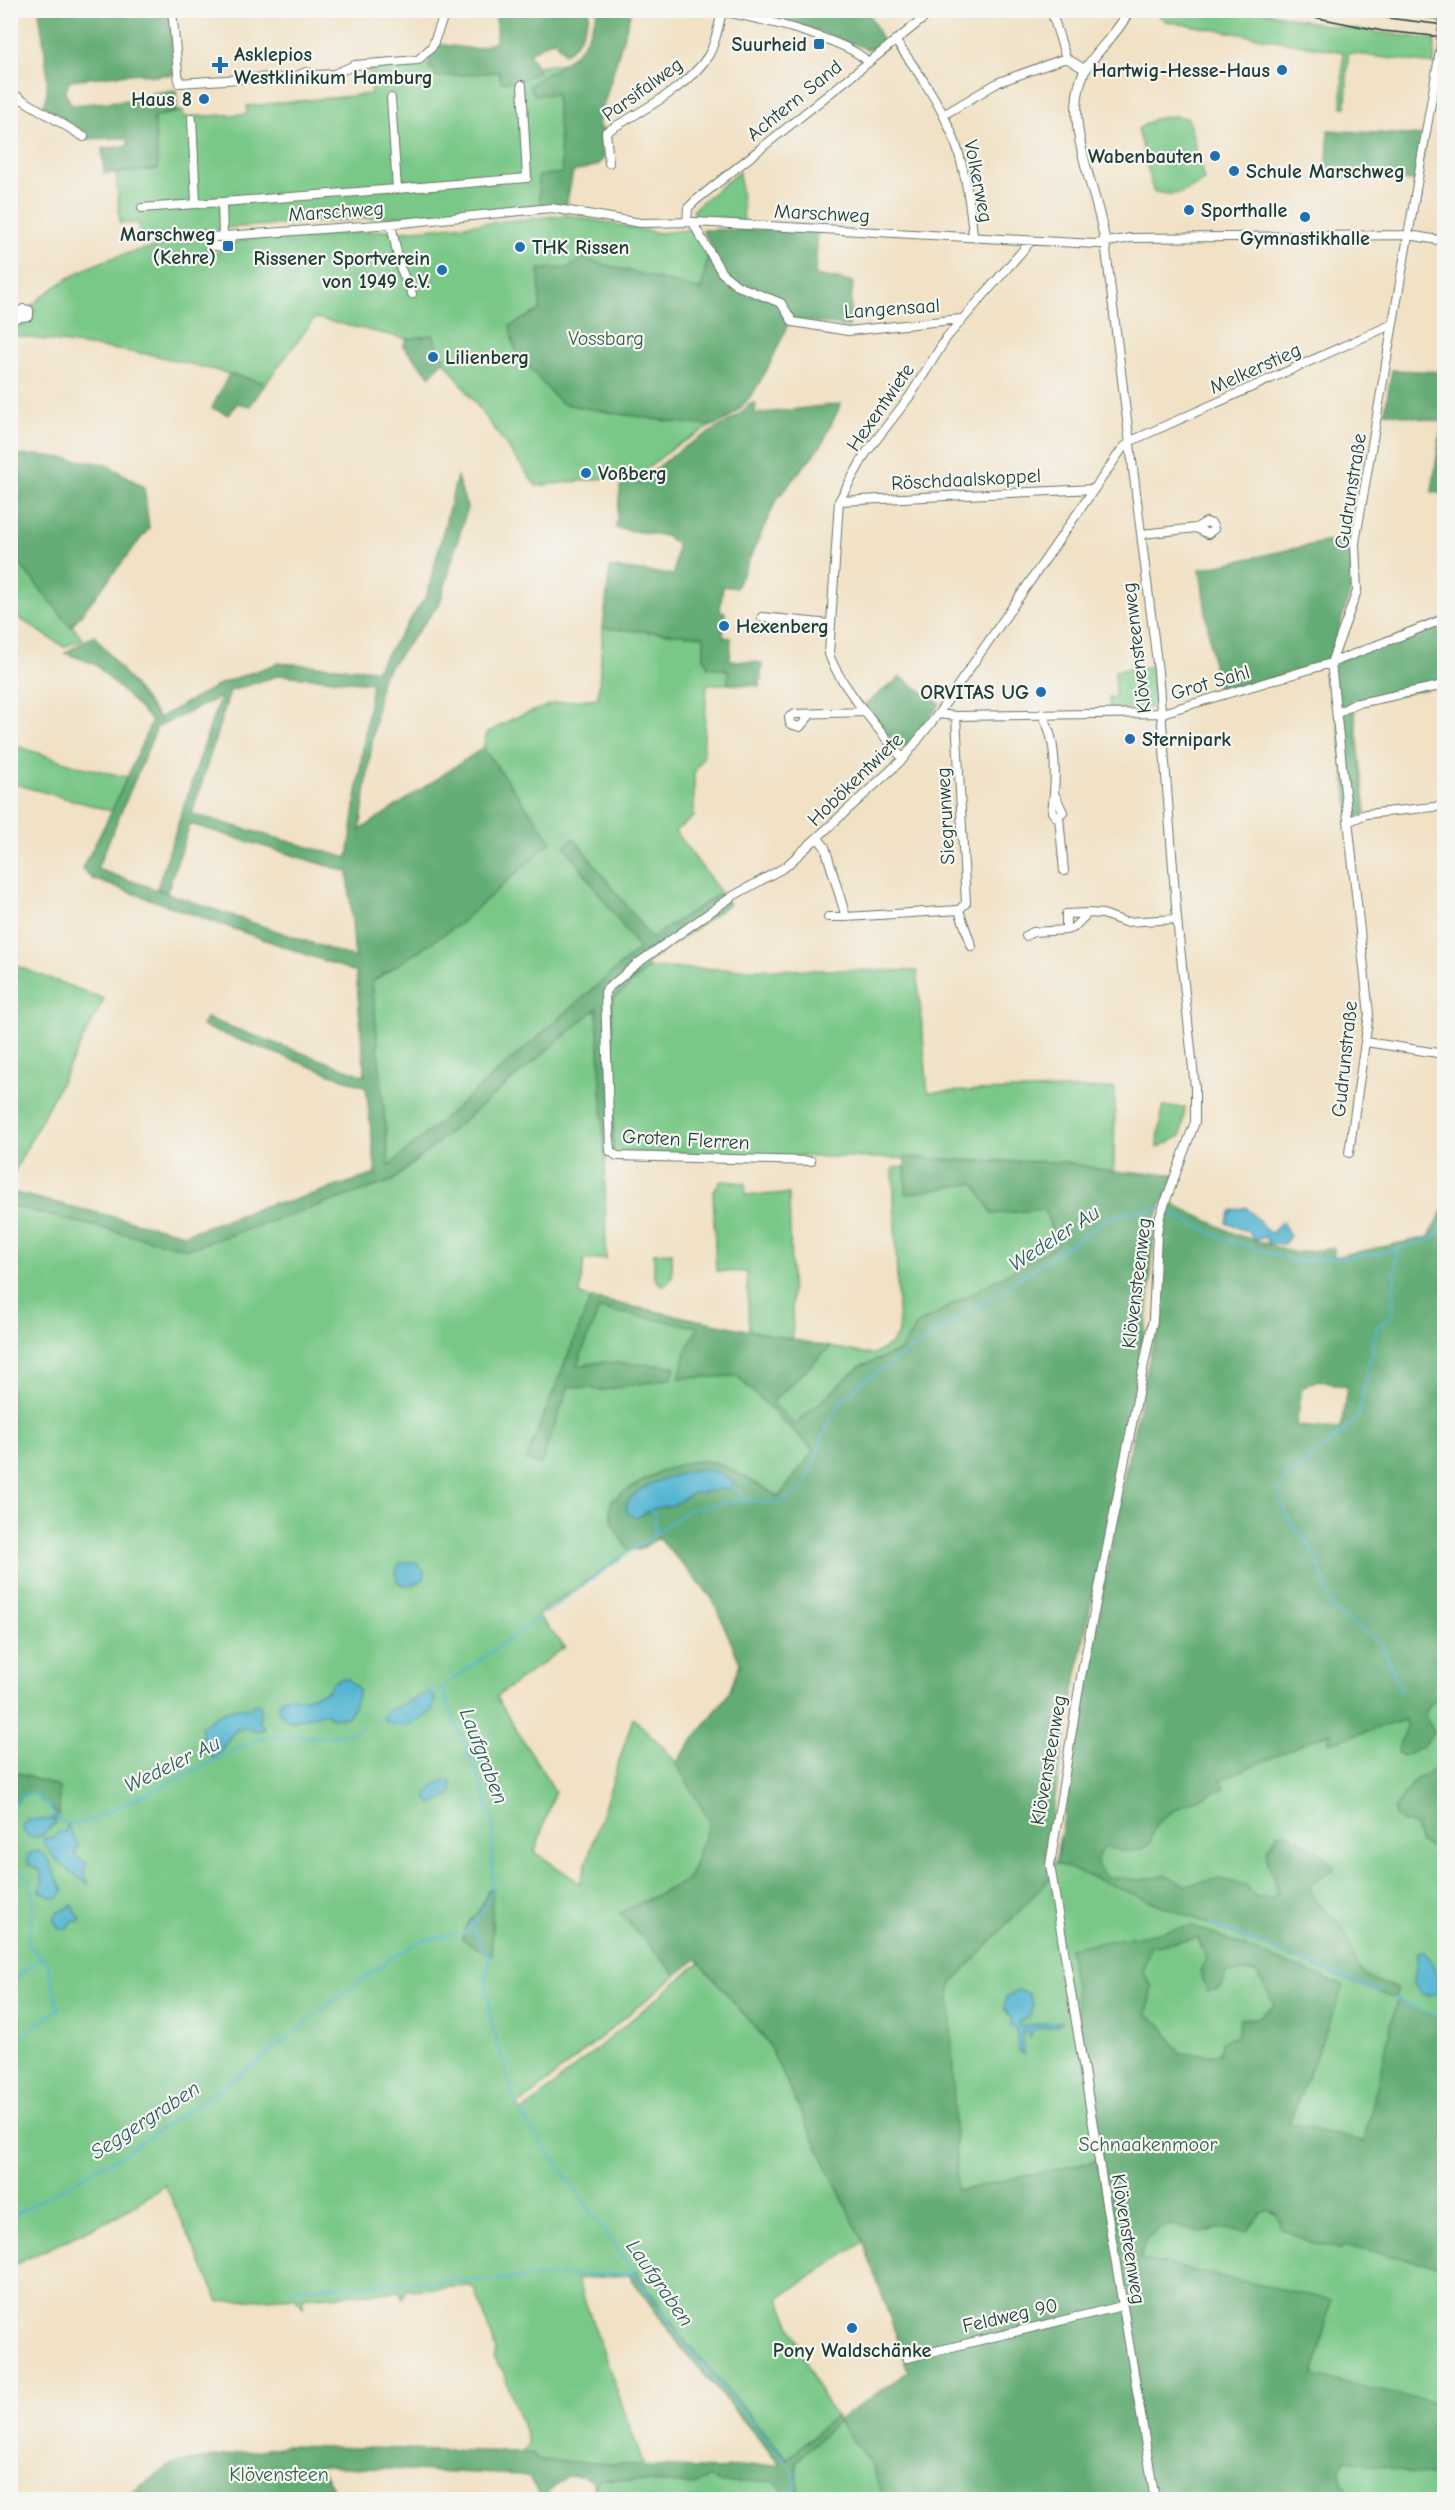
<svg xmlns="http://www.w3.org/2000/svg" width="1455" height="2510" font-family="'Comic Neue',sans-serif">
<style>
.green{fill:#7ac888;stroke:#4c825e;stroke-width:1.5}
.forest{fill:#63ac74;stroke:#417454;stroke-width:1.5;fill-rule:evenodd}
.water{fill:#53b5d2;stroke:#397983;stroke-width:1.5}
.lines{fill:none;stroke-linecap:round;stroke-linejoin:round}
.stream{stroke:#53b5d2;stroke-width:2}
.minor-casing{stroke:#687667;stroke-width:10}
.tertiary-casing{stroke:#687667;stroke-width:11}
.trunk-casing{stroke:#687667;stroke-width:14}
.minor{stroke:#fff;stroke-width:8}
.tertiary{stroke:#fff;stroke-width:9}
.trunk{stroke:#fff;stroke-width:12}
.tram{stroke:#1f3d34;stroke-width:1.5}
.minor-bridge-casing{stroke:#687667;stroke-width:10;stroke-linecap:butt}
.minor-bridge{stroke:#fff;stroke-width:8}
.poi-dot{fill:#1f6fb2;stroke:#f6f6f2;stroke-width:2}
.labels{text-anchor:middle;stroke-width:4.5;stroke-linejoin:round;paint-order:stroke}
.poi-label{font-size:20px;font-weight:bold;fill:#1f3d34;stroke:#f6f6f2;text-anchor:start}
.street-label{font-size:20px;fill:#1f3d34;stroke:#f6f6f2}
.park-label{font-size:20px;fill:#366049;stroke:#f6f6f2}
.water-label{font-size:21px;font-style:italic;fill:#2c5b5c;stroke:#f6f6f2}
</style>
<rect width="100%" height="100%" fill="#f6f6f2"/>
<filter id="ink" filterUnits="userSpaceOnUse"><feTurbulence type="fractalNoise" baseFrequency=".0167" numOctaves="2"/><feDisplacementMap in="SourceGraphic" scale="12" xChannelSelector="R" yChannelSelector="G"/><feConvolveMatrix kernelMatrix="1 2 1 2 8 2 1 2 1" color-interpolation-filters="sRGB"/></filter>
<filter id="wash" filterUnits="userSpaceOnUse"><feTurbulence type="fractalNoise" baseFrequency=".008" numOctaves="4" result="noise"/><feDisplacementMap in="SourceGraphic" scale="24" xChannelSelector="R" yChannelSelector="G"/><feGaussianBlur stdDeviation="1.35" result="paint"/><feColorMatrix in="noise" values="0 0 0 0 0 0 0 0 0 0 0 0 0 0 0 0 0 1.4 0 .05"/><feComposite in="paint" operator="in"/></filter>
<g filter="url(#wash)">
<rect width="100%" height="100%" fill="#f1e1c5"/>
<path class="green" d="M1153,11H1260L1331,26L1435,40L1434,64L1348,53L1346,107H1342L1343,52L1166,21Z
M563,63L556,94L562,173L540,206L227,228L140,239L139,223H120L116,174L158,169L154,117L183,111L184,117L247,114V106L371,94L369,70L429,65L430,69H434L435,77Z
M1175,116L1188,118L1204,180C1187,193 1174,198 1153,191L1138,129L1154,119Z
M739,172L744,220H706L695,217L693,211L698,205Z
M567,215L659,233L694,229L708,256L701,290L580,258L570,268L539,270L560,402L639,417L712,426L674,447L640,474L536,486L444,360L433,335L407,339L315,318L266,383L154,355L11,335V327C22,321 32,327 35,311L31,306C84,259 137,247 206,240L209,251L217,253L240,240L388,230L393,232Z
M10,537L19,563L83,639L64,647L11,613Z
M603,628L704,636V657L729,670L728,684H707L703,757L694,773V817L675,831L721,893L651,939L574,839L566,846L639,949L389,1167L372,982L459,924L551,841L483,748L487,733L512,719L555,703L598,698Z
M1152,666L1156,700L1150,708L1109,709V697H1115V671Z
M10,744L78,766L127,777L112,811L11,783Z
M11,964L104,999L11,1178Z
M649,968L917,971L928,1092L1115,1088L1114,1172L1063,1162L614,1152L612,1000Z
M597,1008L605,1161L606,1259L584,1260L580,1295L591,1298L526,1460L540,1464L569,1386L604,1390L602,1362L576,1367L599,1309L698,1327L686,1352L680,1378L737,1376L814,1451L779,1497L719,1463L697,1461L654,1474L624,1541L625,1545L635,1548L537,1615L565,1647L496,1697L555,1791L535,1852L580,1883L633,1718L662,1746L684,1772L710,1822L688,1880L620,1913L676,1975L517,2107L523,2111L700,1962L767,2041L863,2242L779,2298L817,2387L835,2416L787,2459L684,2340L636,2272L629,2275L577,2279L644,2466L537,2460L532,2454L520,2452L529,2445L503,2371L494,2359L496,2350L475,2289L470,2286L407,2290L402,2298L399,2291L303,2298V2307L295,2297L219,2302L165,2185L118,2216L11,2266V1206L188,1249L392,1181Z
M1163,1107H1185L1181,1136L1157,1148Z
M905,1167L907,1194L975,1183L992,1214L1045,1209L1054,1240L1058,1245L917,1325L900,1351L859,1367L795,1426L772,1402L830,1347L873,1355L890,1345L899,1333L893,1168Z
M721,1181L745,1183L746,1195L789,1194L793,1339L749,1330L747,1272L716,1271L713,1191Z
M672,1252V1278L666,1285L660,1284L654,1277V1253Z
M1444,1667V2499H984L790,2069L1039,1856L1056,1863L1059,1839Z
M838,2421L872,2465L884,2499L595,2500L597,2472L726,2479L797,2460Z"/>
<path class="forest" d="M39,11H170L174,74L153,76L138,73L70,80L65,93L72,105L142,99L154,93L176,90L177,111L154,117L158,169L104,174L102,149L128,146L127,138L79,139L62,117L43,105C54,92 41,29 39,11Z
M496,11H590C585,29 580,42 565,54L554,39L529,53L539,72L519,81L501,82L499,72L435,77L434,69H429V59L437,44L475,49L496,42Z
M598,11H631L598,124L603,131L600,140L604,157L598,165L573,172L566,205L540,206L538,176L562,173L556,94L534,95L529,85C570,59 582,58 598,11Z
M748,11H868L886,48L868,49L781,19Z
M1328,130L1426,136L1418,181L1327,177Z
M818,229L815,275L853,282L849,327L798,320L788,324C774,356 751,414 714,425C704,428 568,407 560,402C554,398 519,355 515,349C512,342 511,333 510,326L540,310L539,269L569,268L580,258L701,290L708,256L714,251L702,230Z
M433,335L444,360L430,376L403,346L407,339Z
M1392,370L1444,372V494L1432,492L1442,422L1385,412Z
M229,374L266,383L250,406L237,403L229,415L212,408Z
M756,403L755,414L841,404L822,444L777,499L736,588L723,586L720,611L725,612L723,637L731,638L730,660L762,663L760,686L728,684V670L708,667L704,657V636L603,628L610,567L674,575L677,544L666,536L616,528L621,481L639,482L681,449L738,416L750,404Z
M39,455L106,464L144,487L149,528L71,627L19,563L11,537V456Z
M457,477L467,508L440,603L381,678L360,830L483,748L552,841L459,924L372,982L389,1166L639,949L565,846L574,838L651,938L721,893L729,904L646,964L649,968L612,1000L613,1149L605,1161L597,1008L392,1181L188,1249L11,1206V1192L185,1234L273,1203H284L376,1174L366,1087L202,1026L206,1018L365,1076L356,972L93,879L82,869L112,811L152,721L95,664L65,653L94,635L159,718L222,683L279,663L376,670L427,595ZM280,675L372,683L348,858L192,814L230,691ZM220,697L157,888L167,892L190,824L348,872L355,958L97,869L157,727Z
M1352,536L1351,589L1331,654L1319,665L1217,693L1200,569Z
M1444,619V685L1354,705L1366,814L1350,820L1331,663Z
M901,677L940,704L906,748L896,745L864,705Z
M905,1157L986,1162H1063L1114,1172L1176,1174L1155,1219L1147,1321L1076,1679L1045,1853L1052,1876L952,1983L950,1990L957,2191L1098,2160L1107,2207L1069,1948L1193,1926L1344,1986L1289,2123L1364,2142L1397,1999L1444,2019V2267L1345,2246L1340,2249L1310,2242L1280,2228L1278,2215L1269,2210L1261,2213L1247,2231L1218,2229L1201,2232L1171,2225L1159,2229L1146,2239L1140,2259L1331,2300L1314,2376L1444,2405V2479L1345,2459C1337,2472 1338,2482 1350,2493L1340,2494L1332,2499H884L872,2465L838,2421L797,2460L798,2499H782V2489L772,2481L721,2483L709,2478L694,2485L603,2479L598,2481L595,2489L593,2481L582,2476H567L545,2495L538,2493L529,2477L521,2475L319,2466L340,2499L121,2500L172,2464L286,2446L520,2452L532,2454L537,2460L716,2469L780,2464L682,2348L629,2275L635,2271L684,2340L787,2459L835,2416L838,2420L909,2371L863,2242L767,2041L697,1959L676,1975L620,1913L688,1880L710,1822L676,1763L729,1693L740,1663L712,1598L659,1538L639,1550L628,1549C619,1537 604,1512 613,1499C640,1482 688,1450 721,1465C741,1473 760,1486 779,1497L814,1450L737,1376L679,1378L686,1352L698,1327L599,1309L577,1366L602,1362L675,1366L672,1378L604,1390L569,1386L540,1465L526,1460L591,1298L830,1347L772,1402L795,1425L859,1367L900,1351L917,1325L1057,1245L1045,1209L992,1214L974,1183L906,1194ZM1198,1938L1206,1958L1200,1971L1207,1991L1220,1989L1226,1972H1256L1275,2005L1257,2018L1240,2019L1237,2036L1222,2041L1220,2054H1180L1162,2025L1147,2014L1152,1986L1143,1972L1150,1947Z
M1171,1203L1235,1234L1295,1253L1334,1248V1257L1429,1237L1444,1209V1698L1432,1702L1424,1715L1434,1732L1422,1747L1403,1756L1398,1753C1398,1740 1409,1733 1405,1720L1329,1743L1330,1732L1220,1780L1224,1788C1201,1799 1149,1813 1151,1842C1138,1856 1122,1850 1105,1847C1093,1857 1095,1868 1107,1877L1141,1880L1164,1875L1185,1885L1220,1879L1245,1885L1256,1898H1273L1278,1892L1268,1863L1267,1850L1278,1834L1289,1833L1322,1855L1334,1866L1333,1870L1310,1885C1313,1908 1332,1912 1343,1929C1351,1942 1351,1961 1362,1972C1371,1981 1385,1984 1397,1988L1395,1999L1056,1863L1117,1511L1157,1322L1165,1223ZM1317,1380L1347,1387L1341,1429L1296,1426L1302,1388Z
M1444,1760V1816L1440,1818L1433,1844L1429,1847L1421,1843L1414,1825L1401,1821L1395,1815L1394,1809L1418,1777L1428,1774Z
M11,1771L59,1787V1815L33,1793L24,1795L11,1808Z
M492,1887V1955H490L463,1940C462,1923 474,1920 481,1907C486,1899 484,1892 492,1887Z"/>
<path class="water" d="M1246,1207L1268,1232L1272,1233L1282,1222L1290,1236L1284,1244L1268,1243L1266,1237L1254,1240L1249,1232L1226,1223L1231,1211Z
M693,1470C709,1469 724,1472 735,1484L730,1488L691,1494L673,1505L655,1508L636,1518L627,1512V1503C639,1484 673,1476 693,1470Z
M406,1562H415L425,1572L424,1579C408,1589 389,1588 399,1564Z
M341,1678L348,1679L358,1689V1696L348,1717L332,1718L324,1713L292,1721L287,1720L277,1709L282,1698C291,1695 294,1698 303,1698C310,1699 320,1692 328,1691L331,1684Z
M429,1692L435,1698L433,1710C419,1723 400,1732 384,1720V1713Z
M257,1703L261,1707L259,1721L265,1729C255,1734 248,1724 237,1730C226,1737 224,1753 212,1758L209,1747L203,1741L201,1726C209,1723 210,1718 217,1715C226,1710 240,1707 250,1708Z
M446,1780H450L452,1791L450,1796L432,1804L427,1799C427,1788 437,1783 446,1780Z
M56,1815L58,1817L54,1820L56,1823C45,1829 44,1841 28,1836L22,1828L23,1823L28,1819L50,1820Z
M67,1824L78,1845L75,1856L87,1864L83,1871L88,1884L57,1861L44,1844V1838H52L59,1832L66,1831Z
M37,1851C52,1854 54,1879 64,1890L58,1898H52L40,1891L42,1881L40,1870L29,1865L27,1859L30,1853Z
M72,1905L81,1920L79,1922L72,1921L66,1929L59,1928L54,1921L56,1914Z
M1424,1951C1434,1962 1440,1978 1437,1992L1432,1996L1421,1994L1414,1983L1418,1952Z
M1018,1990L1028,1993L1033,2004L1030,2015L1019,2022L1020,2026L1062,2022L1057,2026L1034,2029L1030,2038L1028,2031H1022L1024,2054L1019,2051L1016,2029L1010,2025L1012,2019L1004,2008L1006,1997Z"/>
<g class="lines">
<path class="stream" d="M1329,1444L1358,1417L1377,1327L1392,1316L1397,1248
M730,1485L749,1500
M650,1510L655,1514V1532
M1317,1560C1309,1535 1268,1511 1283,1482L1327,1445
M1318,1562L1333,1610L1381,1643L1401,1692
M544,1614L688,1510L738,1500L779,1503L804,1488L830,1420L843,1399L863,1382L1111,1217L1130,1211L1162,1209L1220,1237L1295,1262L1377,1254L1433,1238L1439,1233L1444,1216
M441,1688L477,1774L493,1820L492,1889L483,1912L471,1926L478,1937L481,1949L490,1955L486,1978L491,2021L516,2106
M429,1693L441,1688L538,1618
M373,1721L386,1713
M10,1808L24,1794L33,1793L42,1799L62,1823L83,1824L258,1739C295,1731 330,1746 365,1726
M10,1866C16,1869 23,1872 27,1877C38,1889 31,1929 27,1944L48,1964L59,2008L10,2047
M1210,1924L1381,1992
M463,1934L471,1927
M18,1977L41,1957
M1393,1998L1444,2019
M314,2016L391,1958L423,1940L457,1934
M293,2033L310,2019
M520,2112L686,2346L786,2462
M10,2217L124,2154L257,2063L288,2037
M294,2288L633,2273
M792,2469L795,2476L793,2500"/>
</g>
</g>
<g filter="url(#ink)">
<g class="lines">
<defs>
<path id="minor" d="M172,10L179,83L272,77L290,79L306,72L317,75L334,74L355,65L418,60L432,47L446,10
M715,10C750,16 846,38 868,62
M1051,10L1066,58L1086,70
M895,40C947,111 966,147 973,236
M10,92L84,137
M945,114L999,82L1066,58
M192,118L196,203
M609,163L606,132C637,113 688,88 708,56C716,44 718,26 722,12
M397,189L527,178L522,85
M222,202L223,236
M142,208L397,189L391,98
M687,222L688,208L695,201L934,10
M695,222V227L722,273L738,286L781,303L793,322L848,331L961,319
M391,224L400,267L412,294
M235,235L222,247L212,245L211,237L391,224L551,208L641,223L695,222L1095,244L1131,238L1409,235L1444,241
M1105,242L1158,671L1177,919L1195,1087V1122L1160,1216L1157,1233L1153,1320L1080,1682L1050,1865L1155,2500
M23,309L29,310V316L10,319Z
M839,501L1094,489
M1142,534L1196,528L1206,522L1212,524L1214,529L1208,534L1196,528
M762,617L830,624
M1338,713L1354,704L1444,685
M811,714L800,727L790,724L789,717L795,714L865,712
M938,714L956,716L1162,713L1331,663L1444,619
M1042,714C1058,741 1056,782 1052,812L1056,817L1063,812L1056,797
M903,759C882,733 838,683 829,654L839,501L866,453L910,396L947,337L1031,241
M1059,817L1064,871
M1350,821L1366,814L1444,806
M818,838L825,847L846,917L959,910L966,903L956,716
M959,910L972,947
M1088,913L1103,914L1125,922L1177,919
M1088,913L1073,928L1066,930V914Z
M828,917H846
M1026,936L1033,932L1066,930
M1366,1042L1444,1054
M1349,1153L1369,1014L1331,663L1357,591L1355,543L1440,51
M811,1161L617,1156L610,1151L605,992L608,988L638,963L733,896L785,867L903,759L938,714L1122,449L1131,441L1393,324
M907,2358L1122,2306"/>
<path id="tertiary" d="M1105,242C1098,190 1060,121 1085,70C1097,49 1119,33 1129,10"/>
<path id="trunk" d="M1417,10L1444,14"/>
</defs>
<use href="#minor" class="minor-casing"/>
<use href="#tertiary" class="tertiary-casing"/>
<use href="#trunk" class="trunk-casing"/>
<use href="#minor" class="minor"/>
<use href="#tertiary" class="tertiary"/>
<use href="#trunk" class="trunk"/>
<path class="tram" d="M1278,10L1383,31L1444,37
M1323,10L1444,25"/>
<defs>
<path id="minor-bridge" d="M1440,51L1444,10"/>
</defs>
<use href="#minor-bridge" class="minor-bridge-casing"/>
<use href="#minor-bridge" class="minor-bridge"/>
</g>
</g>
<g class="poi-dot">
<rect x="813" y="38" width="12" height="12" rx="3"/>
<path d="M217 56h6v6h6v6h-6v6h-6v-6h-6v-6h6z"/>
<circle cx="1282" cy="70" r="6"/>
<circle cx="204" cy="99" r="6"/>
<circle cx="1215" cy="156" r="6"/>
<circle cx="1234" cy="171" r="6"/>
<circle cx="1189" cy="210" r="6"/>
<circle cx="1305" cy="217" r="6"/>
<rect x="222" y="240" width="12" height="12" rx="3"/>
<circle cx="520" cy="247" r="6"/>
<circle cx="442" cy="270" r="6"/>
<circle cx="433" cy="357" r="6"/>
<circle cx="586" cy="473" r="6"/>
<circle cx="724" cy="626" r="6"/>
<circle cx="1041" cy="692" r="6"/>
<circle cx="1130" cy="739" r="6"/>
<circle cx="852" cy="2328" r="6"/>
</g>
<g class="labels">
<g class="poi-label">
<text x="807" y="51" text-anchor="end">Suurheid</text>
<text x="234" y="61">Asklepios<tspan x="234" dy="23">Westklinikum Hamburg</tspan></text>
<text x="1270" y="77" text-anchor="end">Hartwig-Hesse-Haus</text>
<text x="192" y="106" text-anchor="end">Haus 8</text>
<text x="1203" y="163" text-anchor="end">Wabenbauten</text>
<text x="1246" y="178">Schule Marschweg</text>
<text x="1201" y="217">Sporthalle</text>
<text x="216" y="241" text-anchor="end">Marschweg<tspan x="216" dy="23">(Kehre)</tspan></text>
<text x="1305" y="245" text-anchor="middle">Gymnastikhalle</text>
<text x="532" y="254">THK Rissen</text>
<text x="430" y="265" text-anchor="end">Rissener Sportverein<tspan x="430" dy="23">von 1949 e.V.</tspan></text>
<text x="445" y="364">Lilienberg</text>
<text x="598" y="480">Voßberg</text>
<text x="736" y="633">Hexenberg</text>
<text x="1029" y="699" text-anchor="end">ORVITAS UG</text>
<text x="1142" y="746">Sternipark</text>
<text x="852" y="2357" text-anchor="middle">Pony Waldschänke</text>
</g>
<g class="street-label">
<text transform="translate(642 89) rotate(-36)" y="7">Parsifalweg</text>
<text transform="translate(794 100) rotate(-39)" y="7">Achtern Sand</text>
<text transform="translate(979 181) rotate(79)" y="7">Volkerweg</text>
<text transform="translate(336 211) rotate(-4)" y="7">Marschweg</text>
<text transform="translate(822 213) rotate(3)" y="7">Marschweg</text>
<text transform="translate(892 308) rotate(-4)" y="7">Langensaal</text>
<text transform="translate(1255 368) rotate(-24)" y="7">Melkerstieg</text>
<text transform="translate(880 407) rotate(-55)" y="7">Hexentwiete</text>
<text transform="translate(966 479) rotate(-3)" y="7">Röschdaalskoppel</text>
<text transform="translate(1350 491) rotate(-81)" y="7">Gudrunstraße</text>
<text transform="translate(1136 648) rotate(-97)" y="7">Klövensteenweg</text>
<text transform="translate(1210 682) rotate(-16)" y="7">Grot Sahl</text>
<text transform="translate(855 779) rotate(-44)" y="7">Hobökentwiete</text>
<text transform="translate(945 816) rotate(-93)" y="7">Siegrunweg</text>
<text transform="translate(1344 1059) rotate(-84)" y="7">Gudrunstraße</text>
<text transform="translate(686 1139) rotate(3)" y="7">Groten Flerren</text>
<text transform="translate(1136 1283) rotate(-83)" y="7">Klövensteenweg</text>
<text transform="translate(1048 1760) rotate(-80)" y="7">Klövensteenweg</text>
<text transform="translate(1129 2239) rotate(81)" y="7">Klövensteenweg</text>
<text transform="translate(1010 2315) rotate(-13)" y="7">Feldweg 90</text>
</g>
<g class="park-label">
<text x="606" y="345">Vossbarg</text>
<text x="1148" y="2151">Schnaakenmoor</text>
<text x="279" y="2481">Klövensteen</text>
</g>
<g class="water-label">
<text transform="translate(1054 1238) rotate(-33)" y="7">Wedeler Au</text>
<text transform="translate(484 1756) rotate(69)" y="7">Laufgraben</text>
<text transform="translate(172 1764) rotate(-26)" y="7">Wedeler Au</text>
<text transform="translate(145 2120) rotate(-33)" y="7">Seggergraben</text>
<text transform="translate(660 2283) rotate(55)" y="7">Laufgraben</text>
</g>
</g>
<rect width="1455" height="2510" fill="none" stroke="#f6f6f2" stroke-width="36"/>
</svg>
